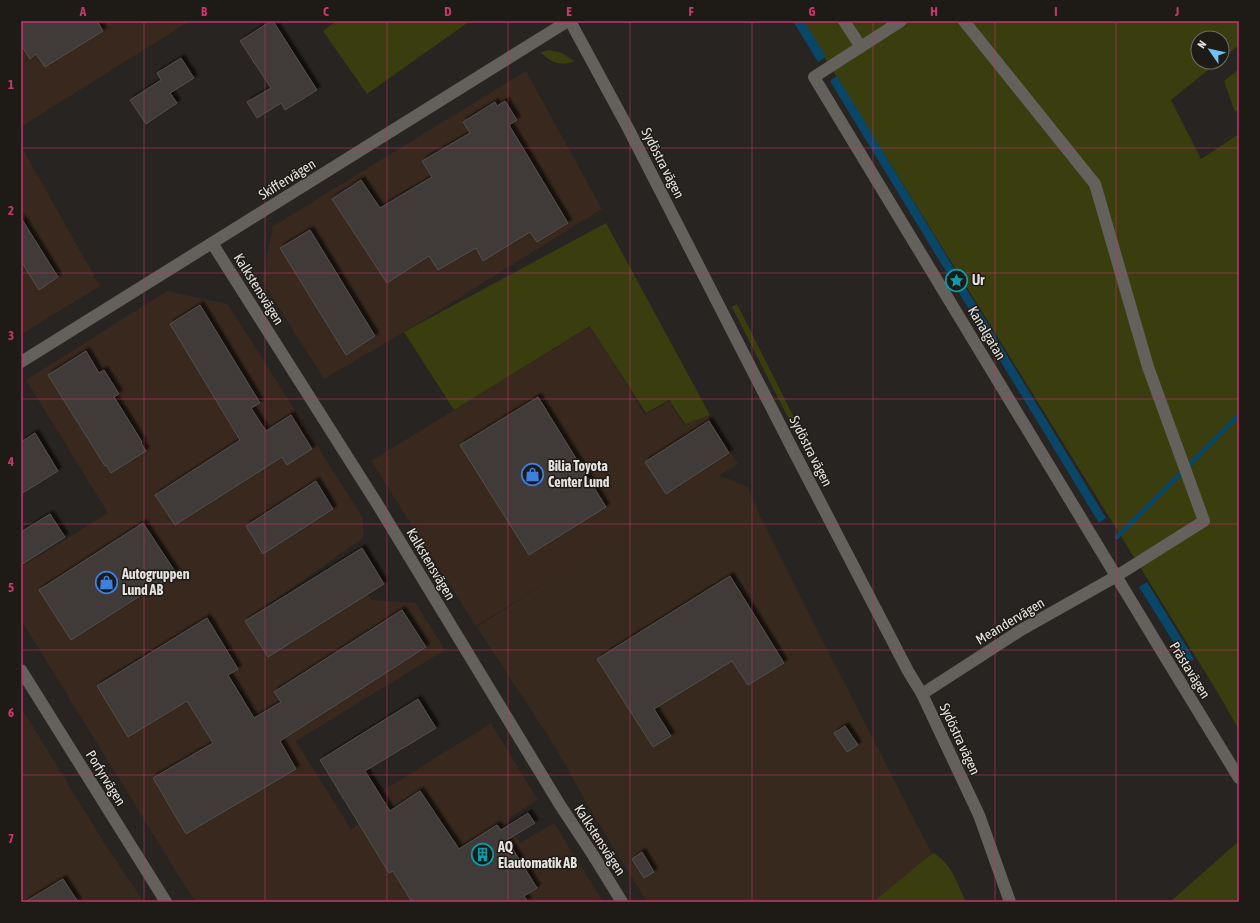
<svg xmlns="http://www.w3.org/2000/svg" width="1260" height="923" font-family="'Asap Condensed',sans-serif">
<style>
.commercial{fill:#38281e}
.industrial{fill:#37291d}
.green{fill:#3a3d0e}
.water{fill:#0a4667}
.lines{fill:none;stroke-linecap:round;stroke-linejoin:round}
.stream{stroke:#0a4667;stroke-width:4.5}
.building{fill:#3f3b37;stroke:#53504c;filter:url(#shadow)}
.minor{stroke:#64605c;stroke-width:12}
.tertiary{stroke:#64605c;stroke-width:12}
.secondary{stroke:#64605c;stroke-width:12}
.grid{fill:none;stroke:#c7366f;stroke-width:1;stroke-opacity:0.55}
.labels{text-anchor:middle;stroke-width:3;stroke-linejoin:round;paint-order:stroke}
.street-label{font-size:14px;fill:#e5e2e0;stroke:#1e1b17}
.poi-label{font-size:14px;font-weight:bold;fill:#e5e2e0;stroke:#1e1b17;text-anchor:start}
.neatline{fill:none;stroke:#c7366f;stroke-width:1.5}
.grid-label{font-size:13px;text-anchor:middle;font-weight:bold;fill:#c7366f}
</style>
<defs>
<filter id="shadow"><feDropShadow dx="3.5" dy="-3.5" stdDeviation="1" flood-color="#0009"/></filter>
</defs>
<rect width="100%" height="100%" fill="#282421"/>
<path class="commercial" d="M21,21H190L21,127Z
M526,71L602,209L404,332L324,379L262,281L273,226Z
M21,146L100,286L22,334L21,333Z
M167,291L228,304L363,518V538L246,621L267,656L368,594L371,600L416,603L445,650L296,741L351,829L359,824L379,793L491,723L538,800L506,820L520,843L554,823L603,902H196L190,894L21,620V567L108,513L26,380Z
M591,326L645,415L669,401L684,425L706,412L738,464L476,626L371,461Z"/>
<path class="industrial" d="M714,474L729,479L748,487L760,516L804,604L933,856L875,902H647L594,816L555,747L477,627Z
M21,707L105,844L144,902H21Z"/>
<path class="green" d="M336,21H470L367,94L323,31Z
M802,21H1239V45L1222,59V38H1198V62H1218L1171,100L1201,159L1239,134V730L1218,693Z
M549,50L562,53L574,61C564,67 547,62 541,52Z
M1239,69V109L1235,112L1224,81Z
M606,223L710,415L685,424L669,400L646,413L590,326L454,410L404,332Z
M737,304L819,467L814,469L732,307Z
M1239,841V902H1170Z
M933,853C951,862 958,885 966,902H873Z"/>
<path class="water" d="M793,21H804L826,57L818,62Z
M837,76L1106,518L1099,523L830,81Z
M1147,582L1194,659L1187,664L1139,587Z"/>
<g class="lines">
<path class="stream" d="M1117,537L1239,415"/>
</g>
<path class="building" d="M21,21H97L103,31L45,67L36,54L30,59L21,45Z
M271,21H273L317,90L285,110L281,103L257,118L247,102L271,88L240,41Z
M181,58L194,78L170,93L177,103L146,124L130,100L161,80L157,73Z
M505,101L517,120L509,125L568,223L537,242L530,232L483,261L476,248L438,270L429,256L387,283L332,199L361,180L380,208L432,177L422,161L470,133L463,122L495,102L497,106Z
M21,218L58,277L39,290L21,261Z
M310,230L375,336L346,355L280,248Z
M200,305L260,403L251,408L266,431L291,415L312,449L287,465L282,457L175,525L155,495L240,440L170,324Z
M86,351L99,373L104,370L119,394L114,397L142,442L141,443L146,451L111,473L106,465L105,466L48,375Z
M538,397L606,507L529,555L460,445Z
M709,421L729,453L666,494L645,462Z
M35,433L58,471L21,494V442Z
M316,481L333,509L263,554L246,526Z
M50,514L65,537L21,565V532Z
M143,523L176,573L71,640L39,590Z
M362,548L384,584L268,657L245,621Z
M730,576L784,663L748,685L732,661L654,709L671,736L653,747L597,659Z
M402,610L426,647L280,741L296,769L186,834L153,778L213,743L187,701L128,737L97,686L207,618L238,669L228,675L254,718L281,702L274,692Z
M418,699L436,728L365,771L390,811L420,791L459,849L497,825L501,830L528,813L535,823L507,840L537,888L524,896L528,902H412L393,871L389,873L320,760Z
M845,726L858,745L847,752L834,733Z
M642,852L654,872L644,878L632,859Z
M63,879L78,902H25Z"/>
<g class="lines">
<path class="minor" d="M844,21L861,47
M901,21L814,77C956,310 1096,545 1239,778
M212,243L376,502L560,805L593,855L622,902
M21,362L568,21
M922,694L1021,630L1115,577L1204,521L1148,367L1095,184L964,21"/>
<path class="tertiary" d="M21,670L166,902"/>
<path class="secondary" d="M570,21L628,128L790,444L908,671L922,694L979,815L1010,902"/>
</g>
<path class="grid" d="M144,21V902M265,21V902M387,21V902M508,21V902M630,21V902M752,21V902M873,21V902M995,21V902M1116,21V902M21,148H1239M21,273H1239M21,399H1239M21,524H1239M21,650H1239M21,775H1239"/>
<defs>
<symbol id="sight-ring" viewBox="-11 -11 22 22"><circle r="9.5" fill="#1e1b17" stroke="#0f9aa8" stroke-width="1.5"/><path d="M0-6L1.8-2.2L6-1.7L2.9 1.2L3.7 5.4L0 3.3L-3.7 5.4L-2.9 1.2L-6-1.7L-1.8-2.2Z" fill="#0f9aa8"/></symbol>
<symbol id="shop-ring" viewBox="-11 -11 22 22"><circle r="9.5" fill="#1e1b17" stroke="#3f7fe0" stroke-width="1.5"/><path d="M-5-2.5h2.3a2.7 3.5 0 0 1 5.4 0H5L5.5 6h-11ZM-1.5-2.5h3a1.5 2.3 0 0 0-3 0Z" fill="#3f7fe0"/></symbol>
<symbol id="building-ring" viewBox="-11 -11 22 22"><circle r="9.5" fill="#1e1b17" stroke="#0f9aa8" stroke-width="1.5"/><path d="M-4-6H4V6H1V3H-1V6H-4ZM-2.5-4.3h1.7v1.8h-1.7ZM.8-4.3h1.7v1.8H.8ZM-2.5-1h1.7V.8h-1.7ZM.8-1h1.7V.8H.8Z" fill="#0f9aa8"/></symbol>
</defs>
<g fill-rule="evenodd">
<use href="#sight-ring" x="944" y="268" width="25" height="25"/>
<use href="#shop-ring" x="520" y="462" width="25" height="25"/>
<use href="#shop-ring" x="94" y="570" width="25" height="25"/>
<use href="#building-ring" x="470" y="842" width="25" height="25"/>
</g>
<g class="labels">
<g class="street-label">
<text transform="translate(663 163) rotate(63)" y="5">Sydöstra vägen</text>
<text transform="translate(287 179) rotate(-32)" y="5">Skiffervägen</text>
<text transform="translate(259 289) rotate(58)" y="5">Kalkstensvägen</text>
<text transform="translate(987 333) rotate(59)" y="5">Kanalgatan</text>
<text transform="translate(811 451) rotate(63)" y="5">Sydöstra vägen</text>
<text transform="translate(431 564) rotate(59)" y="5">Kalkstensvägen</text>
<text transform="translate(1010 621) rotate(-31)" y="5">Meandervägen</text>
<text transform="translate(1190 670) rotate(58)" y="5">Prästavägen</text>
<text transform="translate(960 739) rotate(65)" y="5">Sydöstra vägen</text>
<text transform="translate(106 778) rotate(58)" y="5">Porfyrvägen</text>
<text transform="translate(600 840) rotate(57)" y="5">Kalkstensvägen</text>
</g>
<g class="poi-label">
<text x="972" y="285">Ur</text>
<text x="548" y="471">Bilia Toyota<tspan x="548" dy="16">Center Lund</tspan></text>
<text x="122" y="579">Autogruppen<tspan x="122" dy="16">Lund AB</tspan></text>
<text x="498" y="852">AQ<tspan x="498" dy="16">Elautomatik AB</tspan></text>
</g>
</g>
<rect width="1260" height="923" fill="none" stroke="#1e1b17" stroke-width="44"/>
<g transform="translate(1210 50) rotate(304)"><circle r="19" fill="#1e1b17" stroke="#6e6b67"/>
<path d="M0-3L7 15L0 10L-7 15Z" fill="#72c1f5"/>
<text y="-6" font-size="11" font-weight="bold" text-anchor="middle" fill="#e5e2e0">N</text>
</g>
<rect x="22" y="22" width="1216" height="879" class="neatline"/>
<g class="grid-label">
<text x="83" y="16">A</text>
<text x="204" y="16">B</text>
<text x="326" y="16">C</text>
<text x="448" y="16">D</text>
<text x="569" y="16">E</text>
<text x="691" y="16">F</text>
<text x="812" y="16">G</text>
<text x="934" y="16">H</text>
<text x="1056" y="16">I</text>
<text x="1177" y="16">J</text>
<text x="11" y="89">1</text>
<text x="11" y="215">2</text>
<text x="11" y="340">3</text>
<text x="11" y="466">4</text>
<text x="11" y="592">5</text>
<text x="11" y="717">6</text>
<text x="11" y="843">7</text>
</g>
</svg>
